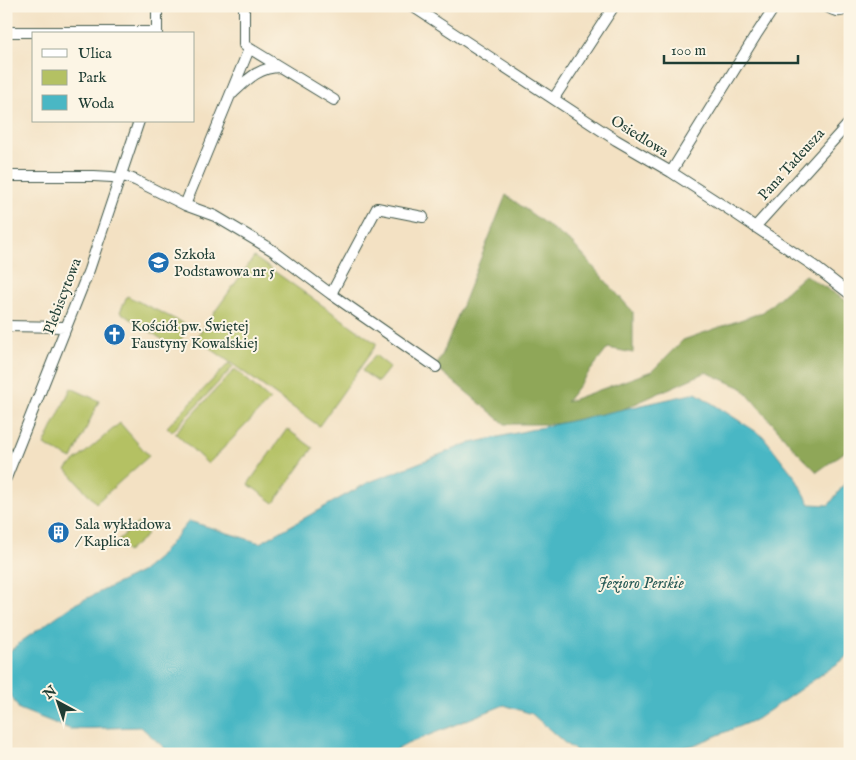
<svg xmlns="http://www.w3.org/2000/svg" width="856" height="760" font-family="'IM FELL English',serif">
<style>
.green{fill:#b4c163;stroke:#6a7f4c}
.forest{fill:#8fa759;stroke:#577246}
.water{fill:#4ab7c4;stroke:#347a7c}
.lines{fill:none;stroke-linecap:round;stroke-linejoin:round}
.minor-casing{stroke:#3f5649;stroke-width:12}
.minor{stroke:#fff;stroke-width:10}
.labels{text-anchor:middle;stroke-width:4;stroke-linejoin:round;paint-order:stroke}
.street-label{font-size:15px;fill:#1f3d34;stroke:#fcf5e5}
.poi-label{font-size:15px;fill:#1f3d34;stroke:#fcf5e5;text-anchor:start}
.water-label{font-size:16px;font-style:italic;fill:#2a5c58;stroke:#fcf5e5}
</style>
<rect width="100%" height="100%" fill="#fcf5e5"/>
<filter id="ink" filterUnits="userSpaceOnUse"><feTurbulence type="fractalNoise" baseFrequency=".02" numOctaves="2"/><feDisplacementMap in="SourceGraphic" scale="10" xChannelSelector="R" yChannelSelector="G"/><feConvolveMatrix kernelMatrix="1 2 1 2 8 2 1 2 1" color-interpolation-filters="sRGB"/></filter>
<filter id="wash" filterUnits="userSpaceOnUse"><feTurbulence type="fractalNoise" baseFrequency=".0096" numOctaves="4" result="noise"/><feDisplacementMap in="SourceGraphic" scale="20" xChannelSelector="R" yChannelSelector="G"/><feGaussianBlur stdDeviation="1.12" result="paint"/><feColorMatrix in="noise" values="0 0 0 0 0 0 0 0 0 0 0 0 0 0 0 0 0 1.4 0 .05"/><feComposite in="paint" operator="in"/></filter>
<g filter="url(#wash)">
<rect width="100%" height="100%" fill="#f3e1c3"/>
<path class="green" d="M254,257L377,344L319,426L196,338Z
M127,296L187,325L177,349L120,312Z
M375,355L390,367L378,382L362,371Z
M229,363L233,367L172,432L167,427Z
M235,369L270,400L208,464L175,433Z
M71,388L99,401L72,459L44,445Z
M120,423L149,456L96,503L66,469Z
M287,429L313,448L274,503L248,484Z
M138,523L147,535L127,552L117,541Z"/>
<path class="forest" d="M506,195L573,244L633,312V353L608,348L566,402L652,371L683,340L763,312L805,275L850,303V448L817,472L797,452L742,388L706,372L619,411L557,424H505L436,367L443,353Z"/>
<path class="water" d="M696,393L763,436L795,477L810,504L829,505L850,476V655L757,719L694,745L657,754H582L567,745L532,714L504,705L407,744L389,754H171L141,727L70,729L19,709L6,688L7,654L22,641L73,605L141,572L158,558L189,521L260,543L367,483L467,444Z"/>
</g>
<g filter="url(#ink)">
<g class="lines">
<defs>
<path id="minor" d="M157,6V34
M244,6V45L334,100
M412,6L616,140L671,172L733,212L814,266L850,294
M826,6C835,12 840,13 850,8
M6,32H157
M233,93C247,80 259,67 280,67
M554,98L614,6
M671,172L756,35L775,6
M121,175L135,180L185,205L215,216L272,250L331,294L436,367
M6,176H94L112,177L120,179
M185,205L249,49
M755,227L850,122
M331,294L377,208L423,217
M6,326L66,327
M6,478L89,270L139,121"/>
</defs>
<use href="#minor" class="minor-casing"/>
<use href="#minor" class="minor"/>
</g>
</g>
<defs>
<symbol id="school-disc" viewBox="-11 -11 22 22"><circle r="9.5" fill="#1f6fb2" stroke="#fcf5e5"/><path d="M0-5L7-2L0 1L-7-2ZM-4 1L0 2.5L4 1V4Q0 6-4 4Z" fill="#fff"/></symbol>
<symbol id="church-disc" viewBox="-11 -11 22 22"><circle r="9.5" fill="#1f6fb2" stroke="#fcf5e5"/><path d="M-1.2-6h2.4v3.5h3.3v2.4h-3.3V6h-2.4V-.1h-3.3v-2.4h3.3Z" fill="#fff"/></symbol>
<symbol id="building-disc" viewBox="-11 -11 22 22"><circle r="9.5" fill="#1f6fb2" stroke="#fcf5e5"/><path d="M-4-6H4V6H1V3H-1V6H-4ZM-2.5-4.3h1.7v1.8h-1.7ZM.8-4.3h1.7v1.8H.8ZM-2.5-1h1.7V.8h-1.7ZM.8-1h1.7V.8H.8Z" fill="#fff"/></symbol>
</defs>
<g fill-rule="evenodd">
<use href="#school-disc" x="146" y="250" width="25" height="25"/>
<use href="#church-disc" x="102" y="322" width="25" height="25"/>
<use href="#building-disc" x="46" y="520" width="25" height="25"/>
</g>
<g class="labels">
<g class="street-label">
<text transform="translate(640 136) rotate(32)" y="5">Osiedlowa</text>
<text transform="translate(791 164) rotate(-48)" y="5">Pana Tadeusza</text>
<text transform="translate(62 296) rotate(-69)" y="5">Plebiscytowa</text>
</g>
<g class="poi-label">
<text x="174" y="259">Szkoła<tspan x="174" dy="17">Podstawowa nr 5</tspan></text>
<text x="131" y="331">Kościół pw. Świętej<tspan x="131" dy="17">Faustyny Kowalskiej</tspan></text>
<text x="75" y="529">Sala wykładowa<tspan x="75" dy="17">/ Kaplica</tspan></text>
</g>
<g class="water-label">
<text x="641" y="588">Jezioro Perskie</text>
</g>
</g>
<rect width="856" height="760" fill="none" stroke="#fcf5e5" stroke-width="25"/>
<rect x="32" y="32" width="162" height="90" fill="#fcf5e5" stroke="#a4ab9e"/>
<rect x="42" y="49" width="25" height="8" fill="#ffffff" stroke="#a4ab9e"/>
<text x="78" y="58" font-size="15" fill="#1f3d34">Ulica</text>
<rect x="42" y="70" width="25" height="15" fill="#b4c163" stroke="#a4ab9e"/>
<text x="78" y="82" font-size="15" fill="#1f3d34">Park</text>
<rect x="42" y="95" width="25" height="15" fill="#4ab7c4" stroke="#a4ab9e"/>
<text x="78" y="108" font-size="15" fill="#1f3d34">Woda</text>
<g transform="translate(58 702) rotate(320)" stroke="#fcf5e5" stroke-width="4" paint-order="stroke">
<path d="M0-4L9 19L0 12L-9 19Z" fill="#1f3d34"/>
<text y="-8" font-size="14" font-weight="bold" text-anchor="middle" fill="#1f3d34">N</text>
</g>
<path d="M664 55v8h134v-8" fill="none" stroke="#1f3d34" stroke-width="2.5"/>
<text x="671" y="55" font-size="15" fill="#1f3d34" stroke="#fcf5e5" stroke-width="4" paint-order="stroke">100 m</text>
</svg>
